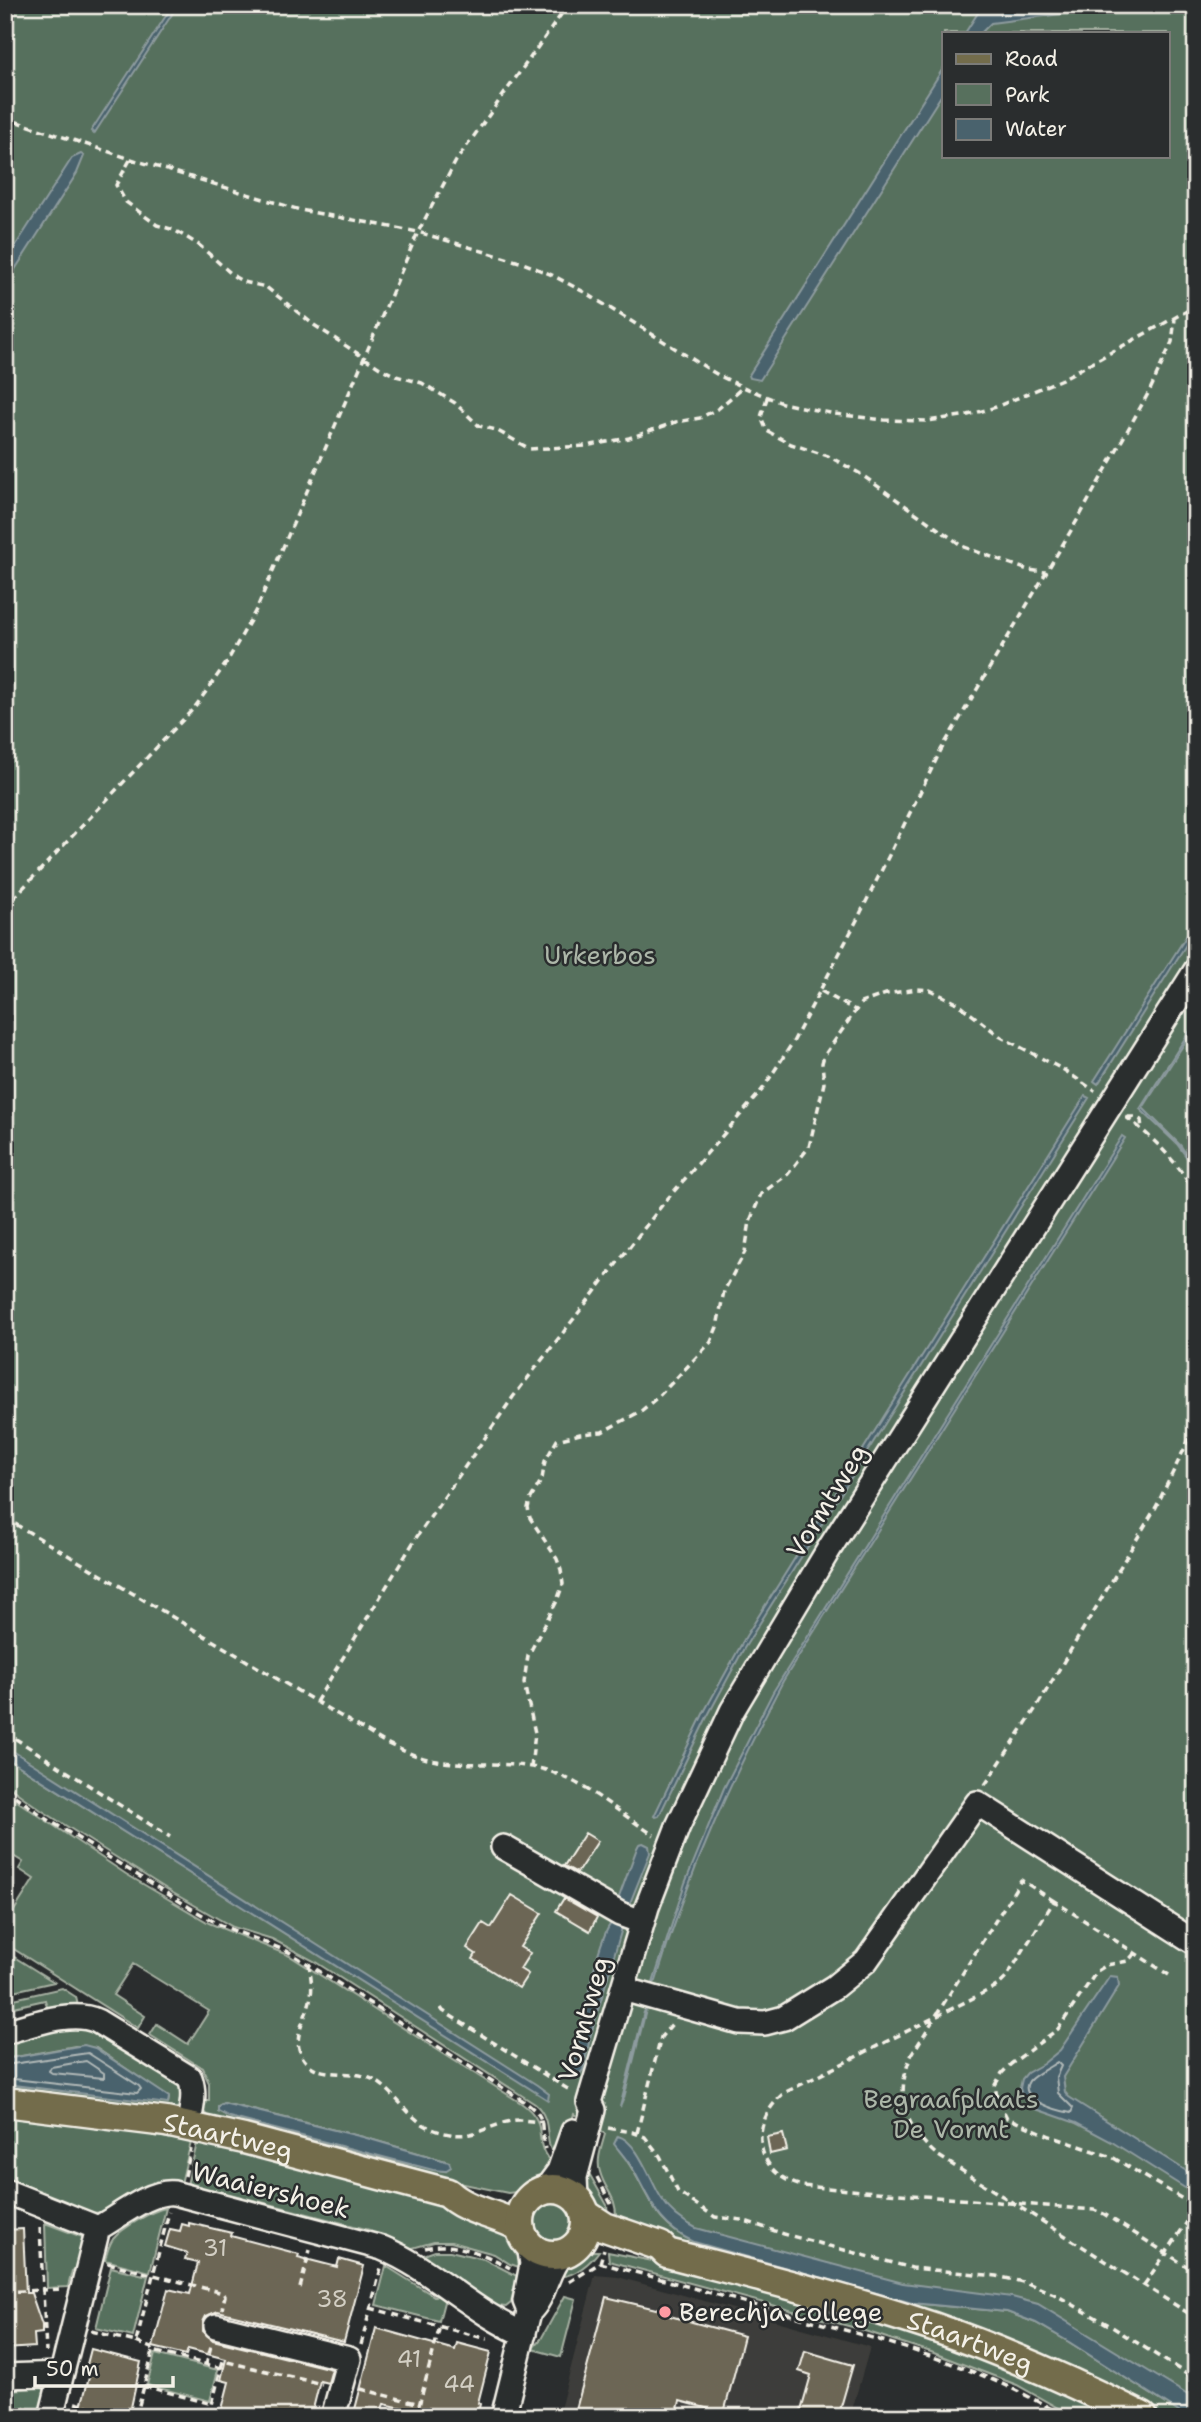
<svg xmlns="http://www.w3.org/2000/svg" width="1201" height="2422" font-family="'Shantell Sans',sans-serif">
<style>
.built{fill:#3e3e3a}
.green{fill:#57705d;stroke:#a6b0a2;stroke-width:2;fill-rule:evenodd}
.water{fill:#49626d;stroke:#8d9b9e;stroke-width:2}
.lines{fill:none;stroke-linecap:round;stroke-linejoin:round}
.shore{stroke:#b0b8b7;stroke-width:2}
.building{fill:#6c6655;stroke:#f4f1e8;stroke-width:2}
.minor-casing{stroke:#f4f1e8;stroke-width:28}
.major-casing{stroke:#f4f1e8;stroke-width:33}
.path{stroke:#f4f1e8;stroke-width:3.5;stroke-dasharray:7 5;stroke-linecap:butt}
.minor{stroke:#2a2d2e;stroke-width:23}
.major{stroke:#736c4b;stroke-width:28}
.poi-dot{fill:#ff9aa2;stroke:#2a2d2e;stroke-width:2.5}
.labels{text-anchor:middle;stroke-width:5;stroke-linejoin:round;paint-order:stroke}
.number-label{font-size:23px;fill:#d2cec3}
.park-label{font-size:26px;fill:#adb7a9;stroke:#2a2d2e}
.street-label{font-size:26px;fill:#f4f1e8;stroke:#2a2d2e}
.poi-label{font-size:26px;fill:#f4f1e8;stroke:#2a2d2e;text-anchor:start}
</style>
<rect width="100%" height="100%" fill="#2a2d2e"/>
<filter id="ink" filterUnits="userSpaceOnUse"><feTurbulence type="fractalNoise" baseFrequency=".0143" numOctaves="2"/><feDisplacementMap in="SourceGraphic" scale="14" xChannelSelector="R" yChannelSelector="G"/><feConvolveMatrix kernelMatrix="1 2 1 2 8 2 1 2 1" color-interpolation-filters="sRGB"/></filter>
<g filter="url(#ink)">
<path class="built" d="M595,2275L618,2277L870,2347L850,2417H558Z"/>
<path class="green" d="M5,5H1196V2411L1023,2304L945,2299L696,2234L670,2218L627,2161C651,2196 651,2222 694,2242L912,2303L1007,2312L1036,2323L1069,2342L1187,2417H1158L1100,2389L707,2256L616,2219C617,2196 605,2191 600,2172C596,2160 602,2146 605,2134L574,2114L558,2157C540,2147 556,2122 535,2104L314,1961L272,1939L233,1927L173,1893L41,1810L5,1784V1757L548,2099L5,1754ZM944,33H1168V156H944Z
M5,1793L126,1874L209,1923L290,1956L521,2103C554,2126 527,2141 555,2166C541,2181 528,2192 508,2193L410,2173L212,2123L205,2113H201L202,2101H209V2083L202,2068L150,2035L157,2024L188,2044L209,2011L133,1964L113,1995L145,2016L138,2028L9,1946L5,1951V1925L34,1879L19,1869L23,1862L5,1851ZM224,2103L363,2137L449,2162L445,2171L403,2163L229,2117L218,2111V2106Z
M11,1955L54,1982L5,1993V1963Z
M62,1988L76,1997L78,2006L49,2013L45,2000L5,2009V2001Z
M80,2024L179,2081L183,2097L179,2109L177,2108L170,2114L5,2094V2084L168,2103L169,2098L96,2048L75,2046L5,2059V2040Z
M5,2110L191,2142L180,2188L108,2212L89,2213L5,2183Z
M197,2143L235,2152L241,2148L439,2202L513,2236L521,2249L525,2269L510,2264L494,2254L451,2242H434L409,2249L373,2237L370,2230L211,2189L205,2194L186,2189Z
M582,2173L590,2175L607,2205L608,2217C586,2205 585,2198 582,2173Z
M535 2222a18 18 0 1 1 36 0a18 18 0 1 1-36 0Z
M166,2208L150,2272L105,2260C107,2252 109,2245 113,2239C122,2228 153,2210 166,2208Z
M45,2223L85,2238L80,2267L72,2271L68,2287L47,2288Z
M435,2251H450L484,2259L517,2276L511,2303L506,2307L497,2306L494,2310L418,2257Z
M599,2251C592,2261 574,2278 559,2276C565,2259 580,2250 599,2251Z
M608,2252L712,2273L913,2329L1125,2417H1074L1017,2385L931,2352L852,2327L609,2261Z
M386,2266L434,2296L443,2295L444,2302L439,2321L376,2305Z
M111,2267L148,2276L133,2337L96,2328Z
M565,2296L576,2299L561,2357L532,2349L541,2339Z
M155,2354L218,2370L210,2401L147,2385Z
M43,2388L47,2395L42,2414L37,2417H5V2390Z"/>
<path class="water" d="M173,5H178L94,134L91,131Z
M983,5H996L993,11L996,12L1042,5H1132L991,23L981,33H965Z
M944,67V91L760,380L750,378L749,375Z
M81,154L84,156L77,173L5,285V262L72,158Z
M1196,921V929L1098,1084L1094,1081Z
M1196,1021V1025L1143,1108L1181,1146L1196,1170L1177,1144L1140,1109Z
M1085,1096L1089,1098L743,1650L706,1719L659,1816L656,1817L654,1816L704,1712L746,1636Z
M1122,1136L1125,1138L783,1681C731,1780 688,1874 656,1981L653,1983L685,1883L724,1788L773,1692Z
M5,1746L537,2085L549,2094L548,2100L5,1757Z
M643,1843L649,1846L650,1853L630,1903L624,1904L620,1902L619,1897L637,1848L639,1844Z
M613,1921L620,1923L622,1928L590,2038L583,2070L577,2077L572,2074C579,2044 595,1938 613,1921Z
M1110,1976L1118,1977L1119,1986L1063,2077L1065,2092L1069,2097L1196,2177V2195L1112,2142L1076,2123L1036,2109L1022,2096L1020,2088L1022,2079L1027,2073L1043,2064L1060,2050Z
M646,2010L624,2098L620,2107L644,2012Z
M84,2045L95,2048L169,2097L168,2104L5,2084V2059Z
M223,2103L363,2137L449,2162L451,2167L445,2171L433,2170L229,2117L218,2111V2106Z
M618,2136C638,2141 651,2183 662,2199C670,2212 682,2221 696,2228L903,2283L1012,2297L1038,2304L1196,2400V2417H1187L1069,2342L1036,2323L1007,2312L912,2303L694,2242C658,2225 652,2204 634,2171C629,2162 621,2153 614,2144Z"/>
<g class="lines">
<path class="shore" d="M86,2061L104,2073V2078L52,2073L49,2071L51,2067Z
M1057,2062L1061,2066L1056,2077L1058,2093L1073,2108L1071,2113C1060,2111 1016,2100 1029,2081C1035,2074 1049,2068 1057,2062Z
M5,2065L88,2053L139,2086L141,2089L137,2093L5,2078"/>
</g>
<path class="building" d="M585,1833L598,1841L577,1873L564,1866Z
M512,1895L542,1913L520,1947L530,1953L520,1969L528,1974L519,1988L473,1959L476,1954L467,1948L483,1923L491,1928Z
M564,1898L597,1917L590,1931L556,1911Z
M783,2134L787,2150L770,2154L767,2137Z
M189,2223L232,2233L231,2236L299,2254L298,2257L337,2267L339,2259L364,2266L344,2342L218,2311L206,2316L203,2322V2331L213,2340L332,2369L328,2383L320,2381L311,2417H220L229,2382L221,2380L226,2359L188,2349L186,2355L153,2347L168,2289L190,2294L198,2263L185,2260L187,2253L165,2246L170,2229L180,2231L182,2224L189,2226Z
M23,2229L26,2293H31L42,2325V2333L34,2334L35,2347L5,2349V2230Z
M606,2297L656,2309L668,2306L666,2315L744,2336L724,2413L680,2401L676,2417H574Z
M376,2328L455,2350L457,2343L491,2352L478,2403L480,2404L477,2417H450L429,2411V2414L384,2404L379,2417H353Z
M91,2349L141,2362L130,2412L125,2411L124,2414L107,2409L105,2417H78L90,2374L85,2372Z
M805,2351L853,2365L838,2417H799L811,2375L799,2371Z"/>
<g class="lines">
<defs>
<path id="minor" d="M503,1847L620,1914L642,1922
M623,1989L739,2022L765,2023L784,2018L834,1987L866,1961L977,1803L1191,1940
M5,2032C31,2025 72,2009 97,2021L190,2078C196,2094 191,2111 188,2127
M545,2190L559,2171L573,2131
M5,2191L98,2228
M576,2198L575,2177L593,2110L589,2102L647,1907L678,1826L732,1711L829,1549L1196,970
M527,2306L525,2301L532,2264L529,2245
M216,2326L349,2359L333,2417
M5,2376L61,2374
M51,2417L98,2228C118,2217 151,2190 174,2193L382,2248C433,2269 472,2312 524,2334
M503,2417L529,2312C546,2296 545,2272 562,2253"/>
<g id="major">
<path id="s1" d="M5,2102L166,2122L244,2139L448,2193C466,2211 498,2214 520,2227"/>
<circle cx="553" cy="2222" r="33"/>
<path id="s2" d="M585,2214L605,2227L660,2246L667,2253C756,2276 846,2298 933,2327C1005,2352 1075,2383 1143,2417"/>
</g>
</defs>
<use href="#minor" class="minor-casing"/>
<use href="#major" class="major-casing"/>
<path class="path" d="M5,118L131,159L300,210L418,232L523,263L552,275L584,292L718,375L743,387L782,403L835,414L884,420L927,421L968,415L996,407L1062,379L1196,306
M130,160L116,185L126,202L157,225L174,230L199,245L235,277L244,282L266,287L314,325L380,368L396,376L422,383L455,403L479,426L496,430L530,449L585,446L629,438L676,422L700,418L719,408L743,387
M767,398L761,417L767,431L791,444L828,456L859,473L964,547L1028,570L1045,572
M5,907L195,707L227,662L257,608L418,232L456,161L568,5
M821,991L855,1010
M1126,1117C1153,1137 1182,1166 1196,1197
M1128,1117H1135L1141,1120L1142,1130
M5,1518L386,1743C403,1751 419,1758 437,1761C473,1767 514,1760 549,1771C588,1784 620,1814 654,1835
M316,1702L416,1538L513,1397L663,1204L762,1090L793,1042L857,920L941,750L1082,512L1150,390L1172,342L1175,319
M5,1732L170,1837
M531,1768L535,1733L524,1683L526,1668L528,1656L557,1601L563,1584L561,1570L557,1559L530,1518L528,1508L530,1500L542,1479L545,1461L557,1440L580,1434L602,1432L641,1411L659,1396L711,1342L717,1327L724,1291L745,1252L750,1221L761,1194L788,1174L809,1147L824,1083L822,1063L824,1056L861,1003L886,994L917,989L930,990L957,1003L1001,1037L1064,1070L1095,1091
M985,1785L1036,1708L1156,1507L1196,1425
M5,1789L47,1819L189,1907L220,1925L289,1952L522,2100C550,2120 538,2120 545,2149
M1054,1901L1021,1880L912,2054C894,2094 904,2127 937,2155L1196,2318
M1135,1953L1128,1961L1107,1965L1097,1971L1058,2029L1011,2064L1002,2073L995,2085L997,2098L1007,2118L1050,2136L1112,2157L1196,2207
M309,1963C310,1974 313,1985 311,1995C309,2014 293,2033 300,2052C312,2081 344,2069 367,2077C388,2084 399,2105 415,2118C429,2131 452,2137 470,2134C484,2131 497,2124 511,2121C522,2118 532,2123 543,2121
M1169,1975L1054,1901L1006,1978L999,1985L784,2093C748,2124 754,2173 802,2186L1094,2210L1104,2214L1196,2272
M441,2008L443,2011L571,2091
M608,2128L632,2132L645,2137L660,2156L678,2192L715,2217L742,2220L784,2234L912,2268L997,2276L1027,2283L1054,2294L1109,2325L1196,2380
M637,2133L661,2037L672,2024
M185,2176L191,2149
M597,2177L611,2204
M5,2219L17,2218
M40,2227L43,2290L63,2289
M425,2248C453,2241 486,2254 510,2268
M108,2263L223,2293L225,2296L222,2309
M600,2263C664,2279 727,2298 791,2315C884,2341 982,2366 1065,2417
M569,2282L600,2263L604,2249
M1144,2285L1196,2209
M300,2288L310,2250
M5,2292L43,2290L46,2352
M370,2308L487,2339
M91,2331L136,2342L169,2212
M136,2342L151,2348L153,2351
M361,2345L381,2268
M206,2365L211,2346
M221,2368L223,2361L322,2384
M144,2386L212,2404
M361,2389L420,2404
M75,2403L128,2417
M417,2414L429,2417
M136,2417L153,2351L221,2368L209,2417
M416,2417L440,2326"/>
<use href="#minor" class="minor"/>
<use href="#major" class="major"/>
</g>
</g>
<circle class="poi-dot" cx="665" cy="2312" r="7"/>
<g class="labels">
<g class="number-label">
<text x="215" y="2256">31</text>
<text x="332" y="2307">38</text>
<text x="409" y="2367">41</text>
<text x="459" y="2392">44</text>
</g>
<g class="park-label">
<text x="600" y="964">Urkerbos</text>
<text x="951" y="2108">Begraafplaats<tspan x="951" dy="30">De Vormt</tspan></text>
</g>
<g class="street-label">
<text transform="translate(827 1501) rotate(-58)" y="9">Vormtweg</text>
<text transform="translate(584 2019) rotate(-74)" y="9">Vormtweg</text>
<text dy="9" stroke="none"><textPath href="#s1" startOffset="226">Staartweg</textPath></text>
<text transform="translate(271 2190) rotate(14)" y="9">Waaiershoek</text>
<text dy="9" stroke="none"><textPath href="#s2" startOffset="408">Staartweg</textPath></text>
</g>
<g class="poi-label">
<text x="679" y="2321">Berechja college</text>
</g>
</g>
<rect width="1201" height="2422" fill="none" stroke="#2a2d2e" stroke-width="28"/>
<rect x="14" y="14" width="1173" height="2394" fill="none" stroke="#f4f1e8" stroke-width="2.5" filter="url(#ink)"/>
<rect x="942" y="32" width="228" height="126" fill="#2a2d2e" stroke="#7b7b78" stroke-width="2"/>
<rect x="956" y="54" width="35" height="10" fill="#736c4b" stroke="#7b7b78" stroke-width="2"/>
<text x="1005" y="66" font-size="21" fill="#f4f1e8">Road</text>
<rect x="956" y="84" width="35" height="21" fill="#57705d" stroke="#7b7b78" stroke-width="2"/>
<text x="1005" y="102" font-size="21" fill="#f4f1e8">Park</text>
<rect x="956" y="119" width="35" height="21" fill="#49626d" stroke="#7b7b78" stroke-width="2"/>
<text x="1005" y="136" font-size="21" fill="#f4f1e8">Water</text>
<path d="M35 2376v10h138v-10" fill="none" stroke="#f4f1e8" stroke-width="3.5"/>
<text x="46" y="2376" font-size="21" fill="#f4f1e8" stroke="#2a2d2e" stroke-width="5" paint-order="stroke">50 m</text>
</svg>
